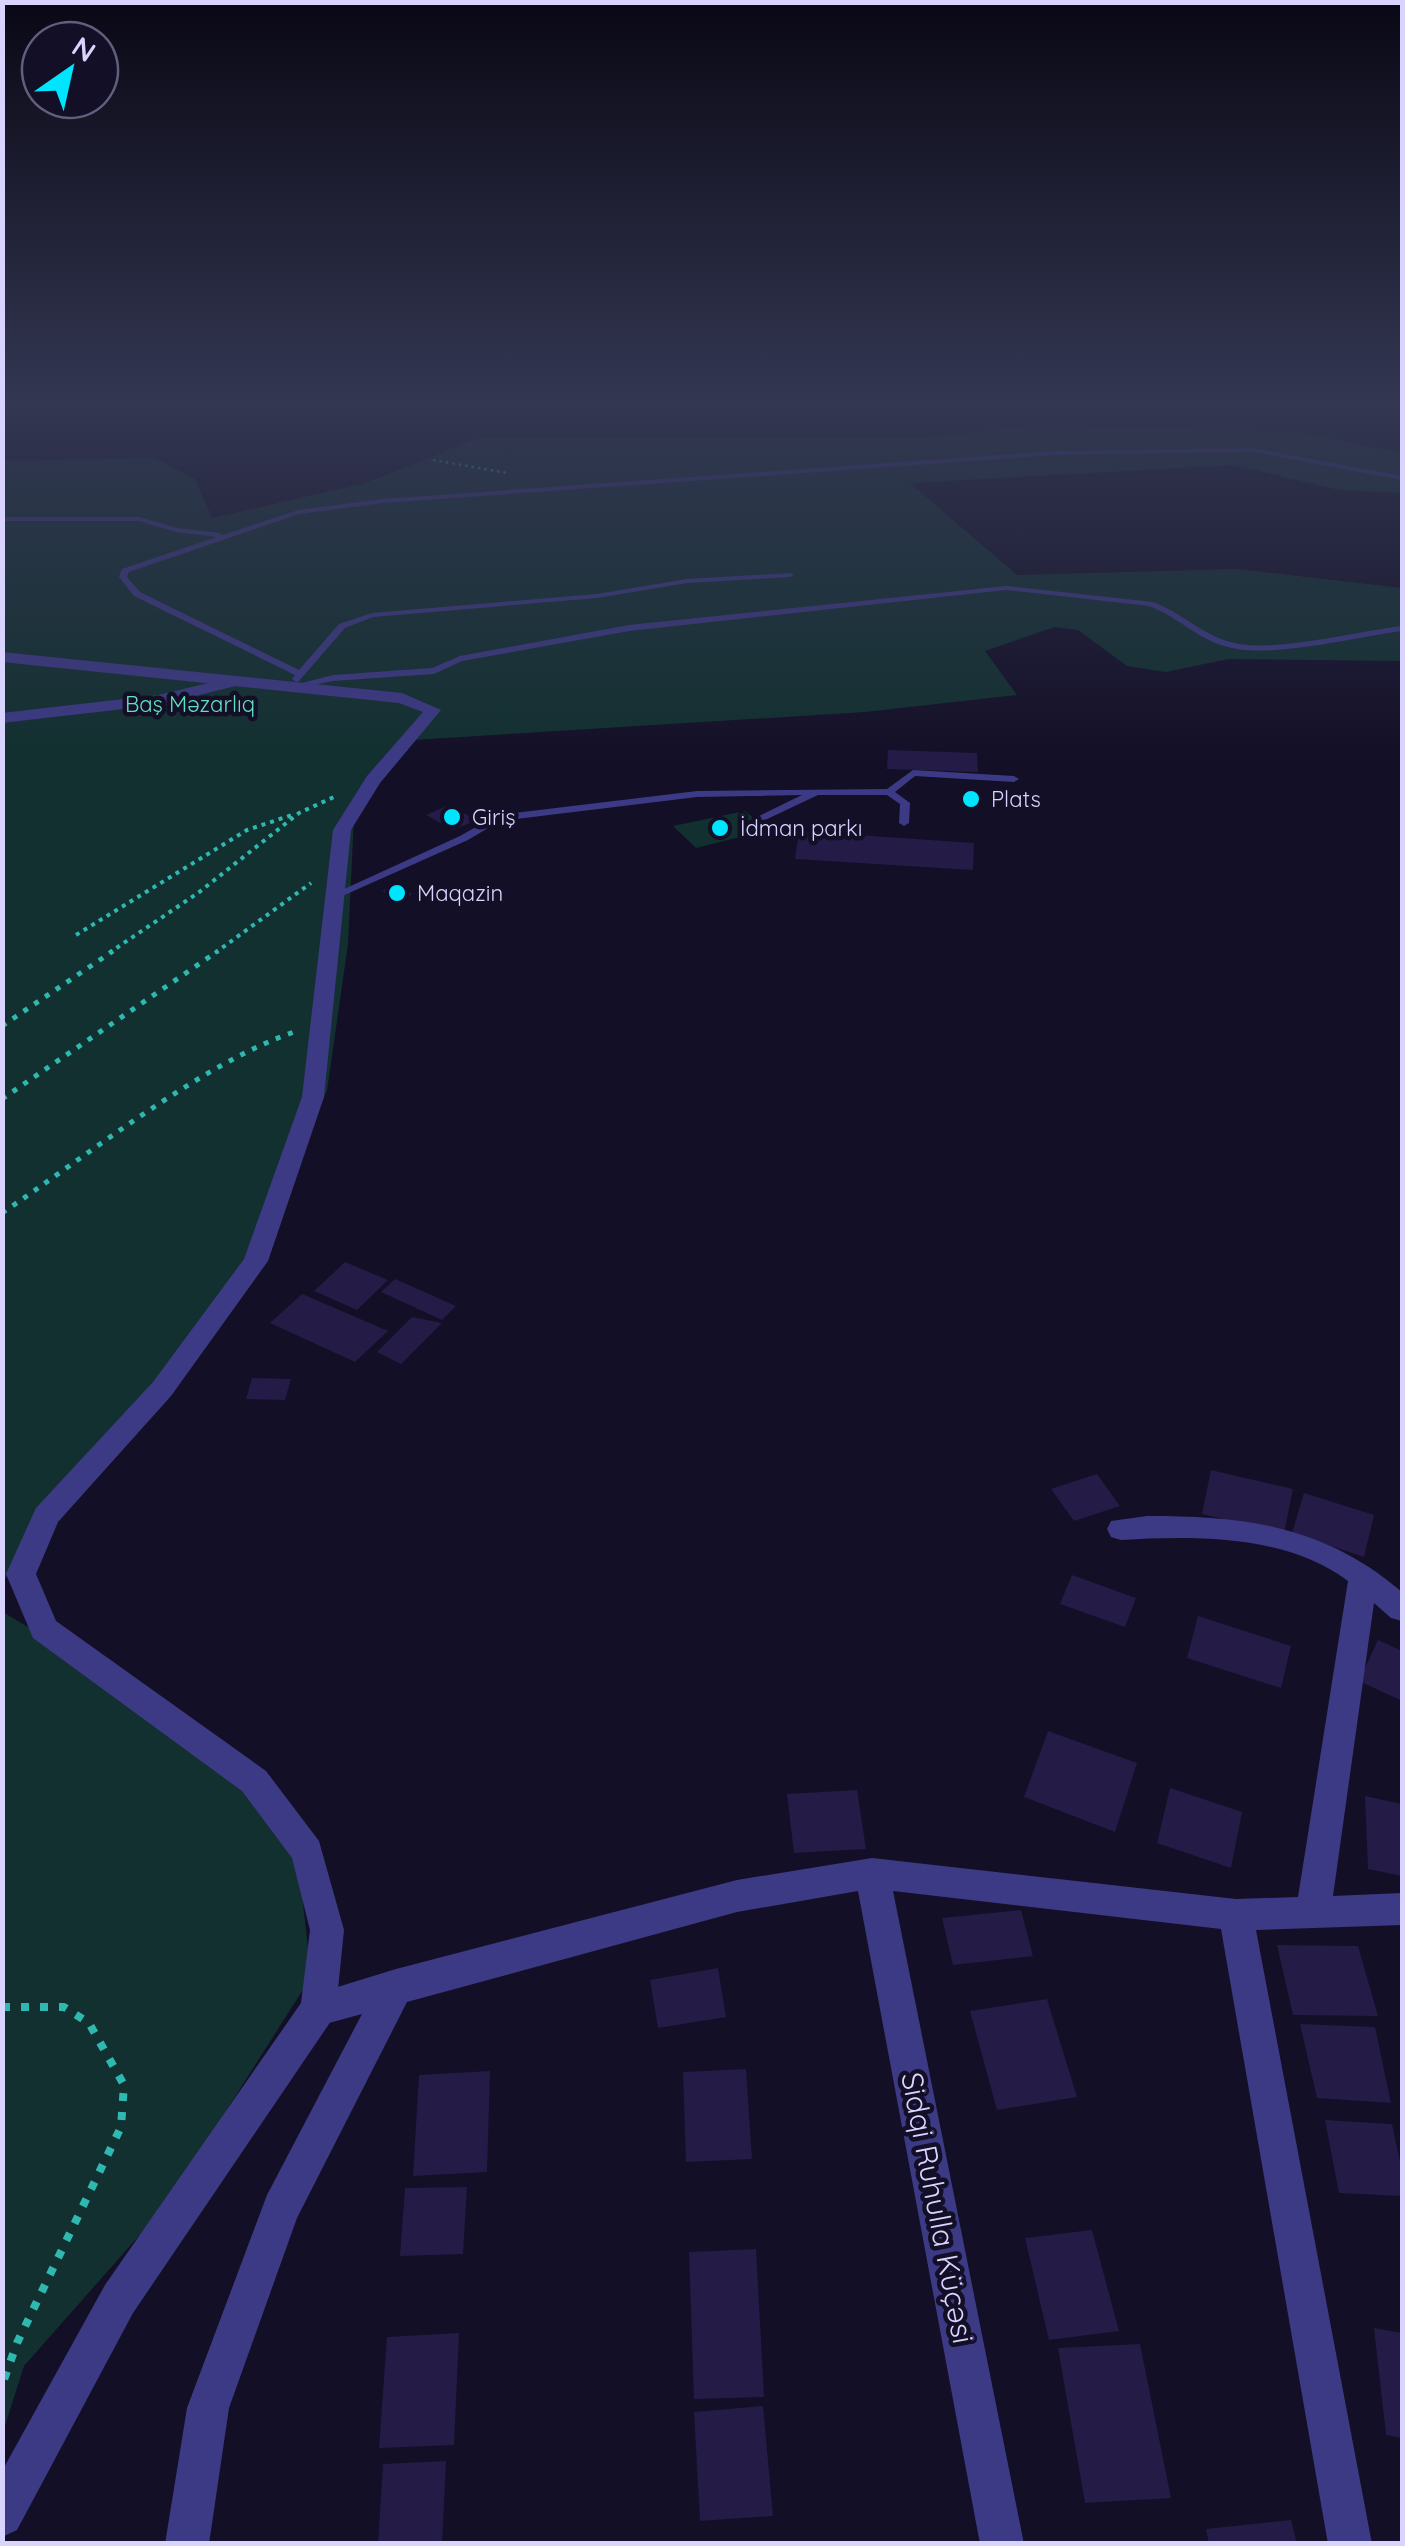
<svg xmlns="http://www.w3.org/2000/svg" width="1405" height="2546" font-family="Quicksand,sans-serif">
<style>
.green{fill:#12302f}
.building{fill:#241b47}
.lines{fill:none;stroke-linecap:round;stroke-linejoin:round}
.path-far3{stroke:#2fb8b0;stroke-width:2.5;stroke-dasharray:2.5 4;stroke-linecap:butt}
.path-far2{stroke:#2fb8b0;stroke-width:4;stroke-dasharray:4 5;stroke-linecap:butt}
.path-far1{stroke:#2fb8b0;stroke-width:5;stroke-dasharray:5 8;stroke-linecap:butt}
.path{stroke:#2fb8b0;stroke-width:8;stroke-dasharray:8 11;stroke-linecap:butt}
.service{fill:#3d3a85;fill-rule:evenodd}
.minor{fill:#3d3a85;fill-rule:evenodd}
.tertiary{fill:#3d3a85;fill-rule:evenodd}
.poi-dot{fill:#00e5ff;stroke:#130f26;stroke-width:4}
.labels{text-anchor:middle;stroke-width:9;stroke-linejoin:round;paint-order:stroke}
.far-park-label{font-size:22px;fill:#5fe0c0;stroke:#130f26}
.far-poi-label{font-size:22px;fill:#d9d4ff;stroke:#130f26;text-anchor:start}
.near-street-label{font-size:30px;fill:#d9d4ff;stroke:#130f26}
</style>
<rect width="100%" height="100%" fill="#130f26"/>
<path class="green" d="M1035,425L1297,432L1402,453V493L1339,490L1234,465L910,483L1017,575L1237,569L1402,588V661L1228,659L1166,672L1127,666L1078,630L1054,627L985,651L1017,695L865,712L413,740L355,795L348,944L327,1091L232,1303L3,1581V461L154,458L195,479L212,518L366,483L478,438H923Z
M745,811L768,830L696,848L673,826Z
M3,1612L160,1707L282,1807L302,1893L311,1977L167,2204L24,2366L3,2432Z"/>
<path class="building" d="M888,750L977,753L978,772L887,769Z
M449,805L477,820L453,830L426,815Z
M799,831L974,843L973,870L795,859Z
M394,885L412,894L400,902L382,891Z
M345,1262L388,1280L357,1310L314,1291Z
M395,1279L456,1306L442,1320L381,1292Z
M302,1294L307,1296L388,1331L355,1362L270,1323Z
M412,1317L442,1323L401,1364L377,1352Z
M252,1378L291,1379L285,1400L246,1399Z
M1211,1470L1293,1489L1284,1533L1202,1514Z
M1097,1474L1120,1506L1074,1521L1051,1489Z
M1304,1493L1374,1515L1364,1557L1292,1533Z
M1072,1575L1136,1598L1125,1627L1060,1604Z
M1198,1616L1291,1646L1281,1688L1187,1658Z
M1378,1640L1402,1651V1701L1359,1681Z
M1048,1731L1137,1763L1115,1832L1024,1797Z
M1170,1788L1242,1812L1231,1868L1157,1843Z
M857,1790L866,1849L794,1853L787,1794Z
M1365,1796L1402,1804V1876L1368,1869Z
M1021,1910L1033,1956L953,1965L942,1918Z
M1277,1945L1358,1946L1378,2016L1293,2015Z
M718,1968L726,2017L658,2028L650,1980Z
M1047,1999L1077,2097L997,2110L970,2011Z
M1300,2024L1375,2027L1391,2103L1317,2098Z
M746,2069L752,2159L686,2162L683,2072Z
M490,2071L487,2172L413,2176L419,2075Z
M1325,2120L1392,2124L1402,2171V2196L1339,2193Z
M467,2187L463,2254L400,2256L405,2188Z
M1092,2230L1119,2331L1049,2340L1025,2238Z
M756,2249L764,2397L694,2399L689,2252Z
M1374,2328L1402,2333V2438L1386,2435Z
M459,2333L454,2445L379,2448L387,2337Z
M1140,2344L1171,2498L1085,2503L1058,2348Z
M763,2406L773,2516L700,2521L694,2412Z
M446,2461L442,2544H378L383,2464Z
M1291,2520L1297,2544H1209L1206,2529Z"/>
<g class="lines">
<path class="path-far3" d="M433,460L507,473"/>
<path class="path-far2" d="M76,935L247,830L292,815
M109,953L198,893L299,813L334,797
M215,953L311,883"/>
<path class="path-far1" d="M2,1026L113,951
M2,1099L218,951
M2,1213C87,1156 203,1062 297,1031"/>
<path class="path" d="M2,2007H64L89,2023L124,2085L121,2127L17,2343L2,2385"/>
<path class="service" d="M1253,448L1402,476V480L1253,452L1056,455L383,503L299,514L129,572L127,577L140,592L299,670L339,624L372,613L597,594L687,579L790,573L794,575L790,577L687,583L597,598L373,617L345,628L299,681L296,682L292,679L295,675L134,596L119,577L122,569L217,537L176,532L139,521H2V517H139L177,528L219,533L223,535L298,510L383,499L1056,451Z
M1006,586L1153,602C1180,612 1202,634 1230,642C1270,654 1357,631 1402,626V631C1354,637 1269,660 1224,646C1197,638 1176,616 1149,606L1006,590L629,631L462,661L434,674L333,681L290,690L286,687L333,675L432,668L460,656L629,625Z
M913,770L1014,776L1019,779L1014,782L915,776L895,792L910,803L909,823L904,826L899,823L900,804L887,795H818L759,823L755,822V818L802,795L697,797L500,821L468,840L340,897L336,898L331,895L460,836L497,815L697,791L887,789Z"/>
<path class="minor" d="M230,678L238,683L236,686L158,705L2,723V713L158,695Z
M1147,1516C1247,1516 1325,1526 1402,1592V1621L1391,1618L1374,1603L1333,1896L1402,1893V1925L1256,1930L1372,2544H1328L1221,1929L893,1891L1024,2544H980L858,1891L737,1912L407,2002L297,2218L229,2408L209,2544H165L187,2408L267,2195L362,2014L318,2026L305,2021L300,2009L305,1997L396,1969L737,1880L872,1858L1236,1899L1298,1897L1348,1581C1285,1534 1195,1536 1121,1540L1111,1537L1107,1529L1111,1521Z"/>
<path class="tertiary" d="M2,652L402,693L441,710L380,783L351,830L324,1097L268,1261L171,1396L58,1522L36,1574L56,1621L266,1771L319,1841L344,1930L336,2009L331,2021L133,2313L17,2530L2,2537V2471L105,2285L301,2003L310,1930L292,1858L242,1791L33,1638L6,1574L36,1508L153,1382L244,1259L302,1097L333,830L367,776L423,712L399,703L2,662Z"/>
</g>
<linearGradient id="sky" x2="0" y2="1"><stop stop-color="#0a0815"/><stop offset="0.53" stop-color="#333752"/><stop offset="1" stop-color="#333752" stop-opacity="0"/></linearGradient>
<rect width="1405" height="761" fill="url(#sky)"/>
<g class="poi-dot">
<circle cx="971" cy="799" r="10"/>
<circle cx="452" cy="817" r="10"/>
<circle cx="720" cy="828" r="10"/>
<circle cx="397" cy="893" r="10"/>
</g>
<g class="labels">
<g class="far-park-label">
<text x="190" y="712">Baş Məzarlıq</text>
</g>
<g class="far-poi-label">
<text x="991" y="807">Plats</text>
<text x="472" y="825">Giriş</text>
<text x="740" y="836">İdman parkı</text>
<text x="417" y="901">Maqazin</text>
</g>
<g class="near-street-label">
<text transform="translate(937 2208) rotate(79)" y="10">Sidqi Ruhulla Küçəsi</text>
</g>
</g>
<rect width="1405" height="2546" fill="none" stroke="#d9d4ff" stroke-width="10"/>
<g transform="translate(70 70) rotate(34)"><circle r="48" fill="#130f26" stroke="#625e7d" stroke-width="2.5"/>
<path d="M0-8L18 38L0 25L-18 38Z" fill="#00e5ff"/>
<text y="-15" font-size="28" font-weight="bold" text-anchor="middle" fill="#d9d4ff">N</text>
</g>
</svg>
